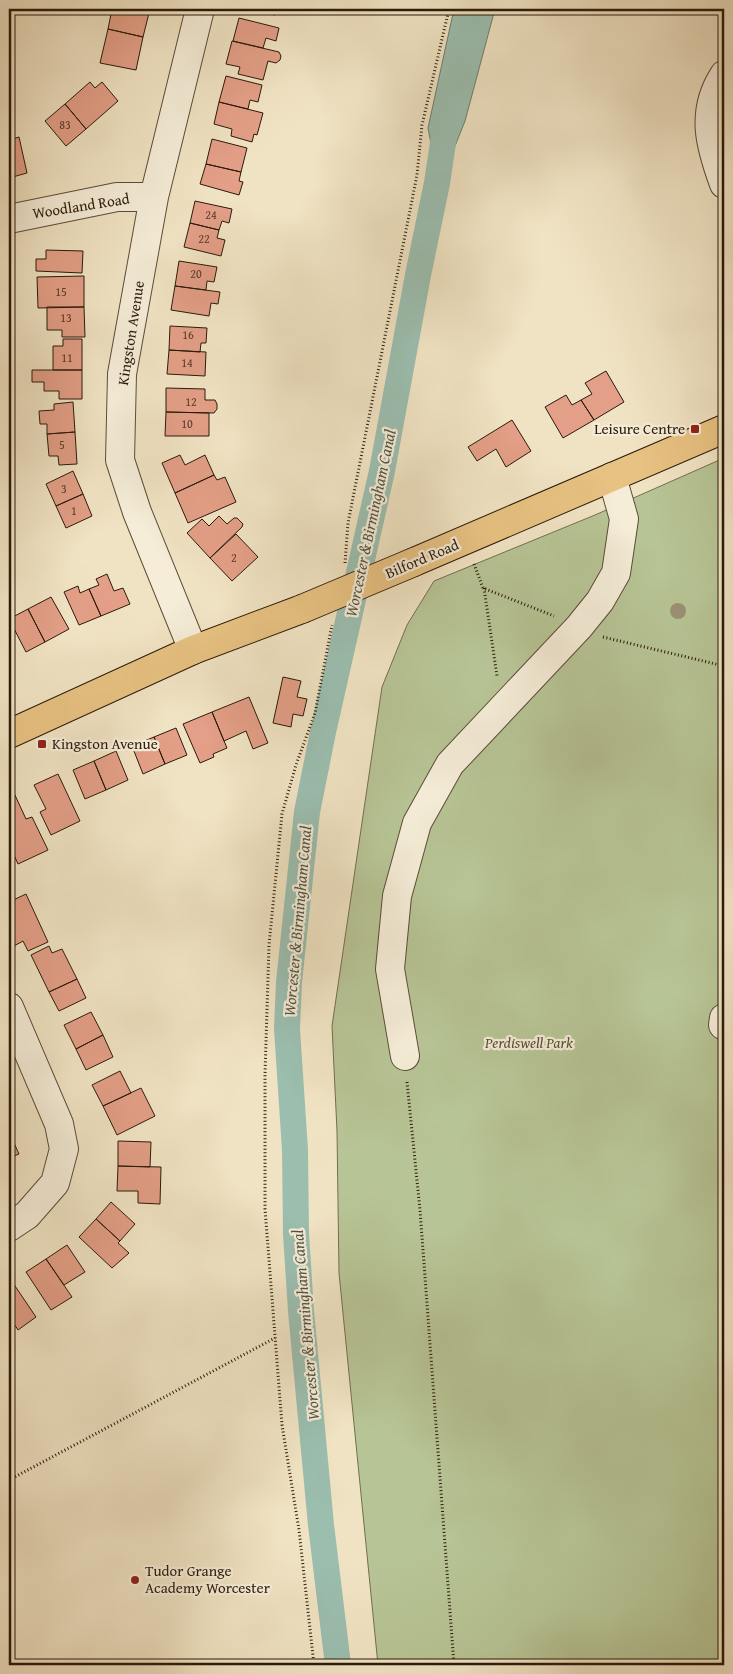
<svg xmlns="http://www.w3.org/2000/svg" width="733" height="1674" font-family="'Gentium Book Plus',serif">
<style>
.green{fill:#b7c495;stroke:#716f50}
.water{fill:#9bbeaf;stroke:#6e7c6d}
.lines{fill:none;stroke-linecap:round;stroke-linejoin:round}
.canal{stroke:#9bbeaf;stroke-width:26}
.building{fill:#e39f87;stroke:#2b1a0a}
.minor-casing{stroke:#5c4c38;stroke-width:30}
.major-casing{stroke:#2b1a0a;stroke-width:30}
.path{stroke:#2b1a0a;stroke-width:3;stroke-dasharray:1 2.5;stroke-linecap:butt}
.minor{stroke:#f5edd8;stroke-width:28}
.major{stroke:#e8c282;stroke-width:28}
.major-bridge-casing{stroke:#2b1a0a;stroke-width:30;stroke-linecap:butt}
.major-bridge{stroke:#e8c282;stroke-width:28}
.tree{fill:#9b9074}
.poi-dot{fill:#8f2418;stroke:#f5edd8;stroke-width:2}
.labels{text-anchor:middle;stroke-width:4.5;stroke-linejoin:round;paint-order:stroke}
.number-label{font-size:12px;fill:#593b29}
.street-label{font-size:15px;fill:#2b1a0a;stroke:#f5edd8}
.poi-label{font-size:15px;fill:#2b1a0a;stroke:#f5edd8;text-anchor:start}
.park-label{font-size:15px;font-style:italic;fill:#554d34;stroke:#f5edd8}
.water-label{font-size:16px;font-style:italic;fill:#525344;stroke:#f5edd8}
</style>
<rect width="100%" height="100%" fill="#f0e3c3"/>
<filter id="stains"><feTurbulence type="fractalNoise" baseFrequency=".004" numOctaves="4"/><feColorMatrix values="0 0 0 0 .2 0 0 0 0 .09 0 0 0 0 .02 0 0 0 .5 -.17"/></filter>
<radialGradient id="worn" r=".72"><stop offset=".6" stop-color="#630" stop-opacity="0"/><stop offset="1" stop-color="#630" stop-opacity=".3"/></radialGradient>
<path class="green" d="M724,458V1665H378L339,1273L337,1131L332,1026L382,687L407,625L434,581L595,515Z"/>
<path class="water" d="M454,9H495L465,121L445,171L436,170L428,128Z"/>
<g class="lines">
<path class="canal" d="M338,1665L321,1525L301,1311L296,1234L295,1150L287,1029L289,982L307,812L323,732L382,471L418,275L437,183L444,136"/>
</g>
<path class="building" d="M112,9H150L143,37L108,29Z
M253,9H276L275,15Z
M239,18L279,28L276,41L266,38L263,48L233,41Z
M108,29L143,37L136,70L100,63Z
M232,41L279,52L281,56L280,60L276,63L268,61L263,80L238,74L240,67L226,64Z
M226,76L262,85L258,102L250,100L248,109L219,102Z
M90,82L95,88L102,82L118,101L86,129L65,104Z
M219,102L263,113L257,135L254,134L252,142L231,136L232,129L214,124Z
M65,104L86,129L66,146L45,121Z
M19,137L27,173L9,178V140Z
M212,139L247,148L241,172L206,164Z
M206,164L241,172L239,181L243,182L239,195L200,184Z
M195,201L232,209L229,223L222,221L219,230L190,223Z
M190,223L219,230L217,238L225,240L221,256L184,247Z
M46,250L83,251L82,273L36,271V259H46Z
M179,261L217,267L214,282L207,281L206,290L175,286Z
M84,276V307L38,308L37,277Z
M175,286L220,292L218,304L211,303L209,316L171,310Z
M47,307H84L85,337H62V330H47Z
M170,326L207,328L206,343H201L200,352L169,350Z
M63,339H82V370H53V346H63Z
M169,350L206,352L205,376L167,374Z
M32,370H82V399H59V391H44V382H32Z
M606,371L624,402L594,420L581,400L592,394L585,383Z
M166,388L205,389V400H215L217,404V409L214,413L166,412Z
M566,395L572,405L581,400L594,420L563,438L545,407Z
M73,402L75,432L47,434V424H40L39,411L54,410V404Z
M166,412L209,413V436H165Z
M512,420L531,451L506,467L496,449L477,461L468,447Z
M75,432L77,464L59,465L58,456H49L47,434Z
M180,455L185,465L205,455L214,475L175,493L162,463Z
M73,471L83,494L56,506L46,484Z
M214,475L217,480L225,477L236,502L188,523L175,493Z
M83,494L92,516L66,528L56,506Z
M219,516L227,524L234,518H237L243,524L242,527L210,558L187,533L202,519L209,526Z
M236,534L258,557L232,581L210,558Z
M107,574L114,591L123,588L130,604L101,616L89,589L99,585L96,579Z
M78,586L80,593L89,589L101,616L79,625L64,592Z
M51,597L69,629L45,642L28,609Z
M28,609L45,642L26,652L9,619Z
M283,677L301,681L297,697L307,699L303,716L293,714L291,727L273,723Z
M249,697L268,743L253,749L246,731L224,741L212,712Z
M212,712L227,748L213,754L214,757L200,763L183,724Z
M176,728L187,755L165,764L154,737Z
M154,737L165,764L143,774L132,746Z
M116,751L128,780L106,790L94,761Z
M94,761L106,790L85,799L73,770Z
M58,774L80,821L51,835L40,812L46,809L34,785Z
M14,793L26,819L32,817L48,850L18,864L9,844V796Z
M26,894L48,942L28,951L23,941L14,946L9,934V902Z
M49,946L52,953L62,949L77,979L49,992L31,955Z
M77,979L86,998L59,1011L49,992Z
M91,1012L103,1035L76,1049L64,1025Z
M103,1035L113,1057L86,1070L76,1049Z
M120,1071L131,1093L103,1106L92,1085Z
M141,1088L155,1116L117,1135L103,1106Z
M9,1132L19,1154L9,1158Z
M118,1141L151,1142L150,1167L118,1166Z
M118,1166L161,1167L160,1204L138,1203V1191H117Z
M111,1202L135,1224L120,1241L96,1219Z
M96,1219L120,1241L118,1243L129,1253L112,1268L79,1237Z
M67,1245L85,1272L64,1285L46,1259Z
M46,1259L72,1297L51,1310L26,1272Z
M13,1283L36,1317L18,1330L9,1316V1285Z"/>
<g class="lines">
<defs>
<path id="minor" d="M724,75C700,112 710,146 724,184
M9,219L117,197H154
M193,650L137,512L120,460L122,374L154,197L200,9
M9,1007L59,1124L64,1149L55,1183L27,1215L9,1227
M724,1018L723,1025H724
M405,1056L390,969L397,896L417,823L450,764L579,627L600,601L616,573L624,519L612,477"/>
<path id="major" d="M414,562L724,429
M9,734L193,650L302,609"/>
</defs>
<use href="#minor" class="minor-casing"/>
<use href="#major" class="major-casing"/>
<path class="path" d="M345,563L348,523L417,175L422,125L449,9
M474,564L483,588L554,616
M484,588L497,676
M603,637L724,666
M407,1082L420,1210L454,1665
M9,1480L275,1338
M314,1665L299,1530L282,1425L265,1209V1074L269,945L282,814L296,765L315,713L332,625"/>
<use href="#minor" class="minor"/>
<use href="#major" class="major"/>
<defs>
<path id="major-bridge" d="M302,609L414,562"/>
</defs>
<use href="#major-bridge" class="major-bridge-casing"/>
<use href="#major-bridge" class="major-bridge"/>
</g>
<circle class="tree" cx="678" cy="611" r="8"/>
<g class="poi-dot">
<rect x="690" y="424" width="10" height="10" rx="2.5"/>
<rect x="37" y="739" width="10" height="10" rx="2.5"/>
<circle cx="135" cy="1580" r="5"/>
</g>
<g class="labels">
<g class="number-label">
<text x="65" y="129">83</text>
<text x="211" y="219">24</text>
<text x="204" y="243">22</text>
<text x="196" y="278">20</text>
<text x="61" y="296">15</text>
<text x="66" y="322">13</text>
<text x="188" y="339">16</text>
<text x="67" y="362">11</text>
<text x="187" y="367">14</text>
<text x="191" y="406">12</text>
<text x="187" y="428">10</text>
<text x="62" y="449">5</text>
<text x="64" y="493">3</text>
<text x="74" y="515">1</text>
<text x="234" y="562">2</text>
</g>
<g class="street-label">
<text transform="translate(81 206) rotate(-9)" y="5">Woodland Road</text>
<text transform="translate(131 333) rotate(-81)" y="5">Kingston Avenue</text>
<text transform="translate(422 559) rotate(-23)" y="5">Bilford Road</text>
</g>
<g class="poi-label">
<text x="685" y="434" text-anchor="end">Leisure Centre</text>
<text x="52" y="749">Kingston Avenue</text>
<text x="145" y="1576">Tudor Grange<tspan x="145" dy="17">Academy Worcester</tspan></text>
</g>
<g class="park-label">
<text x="529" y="1048">Perdiswell Park</text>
</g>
<g class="water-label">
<text transform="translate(370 523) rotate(-78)" y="6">Worcester &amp; Birmingham Canal</text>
<text transform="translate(297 921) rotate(-85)" y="6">Worcester &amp; Birmingham Canal</text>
<text transform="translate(305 1325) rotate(-95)" y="6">Worcester &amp; Birmingham Canal</text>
</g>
</g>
<rect width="733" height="1674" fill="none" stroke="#f0e3c3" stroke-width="30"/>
<rect x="10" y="10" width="713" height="1654" fill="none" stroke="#2b1a0a" stroke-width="2.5"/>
<rect x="15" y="15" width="703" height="1644" fill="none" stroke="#2b1a0a"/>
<rect width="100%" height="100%" filter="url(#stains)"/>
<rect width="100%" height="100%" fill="url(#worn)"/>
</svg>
